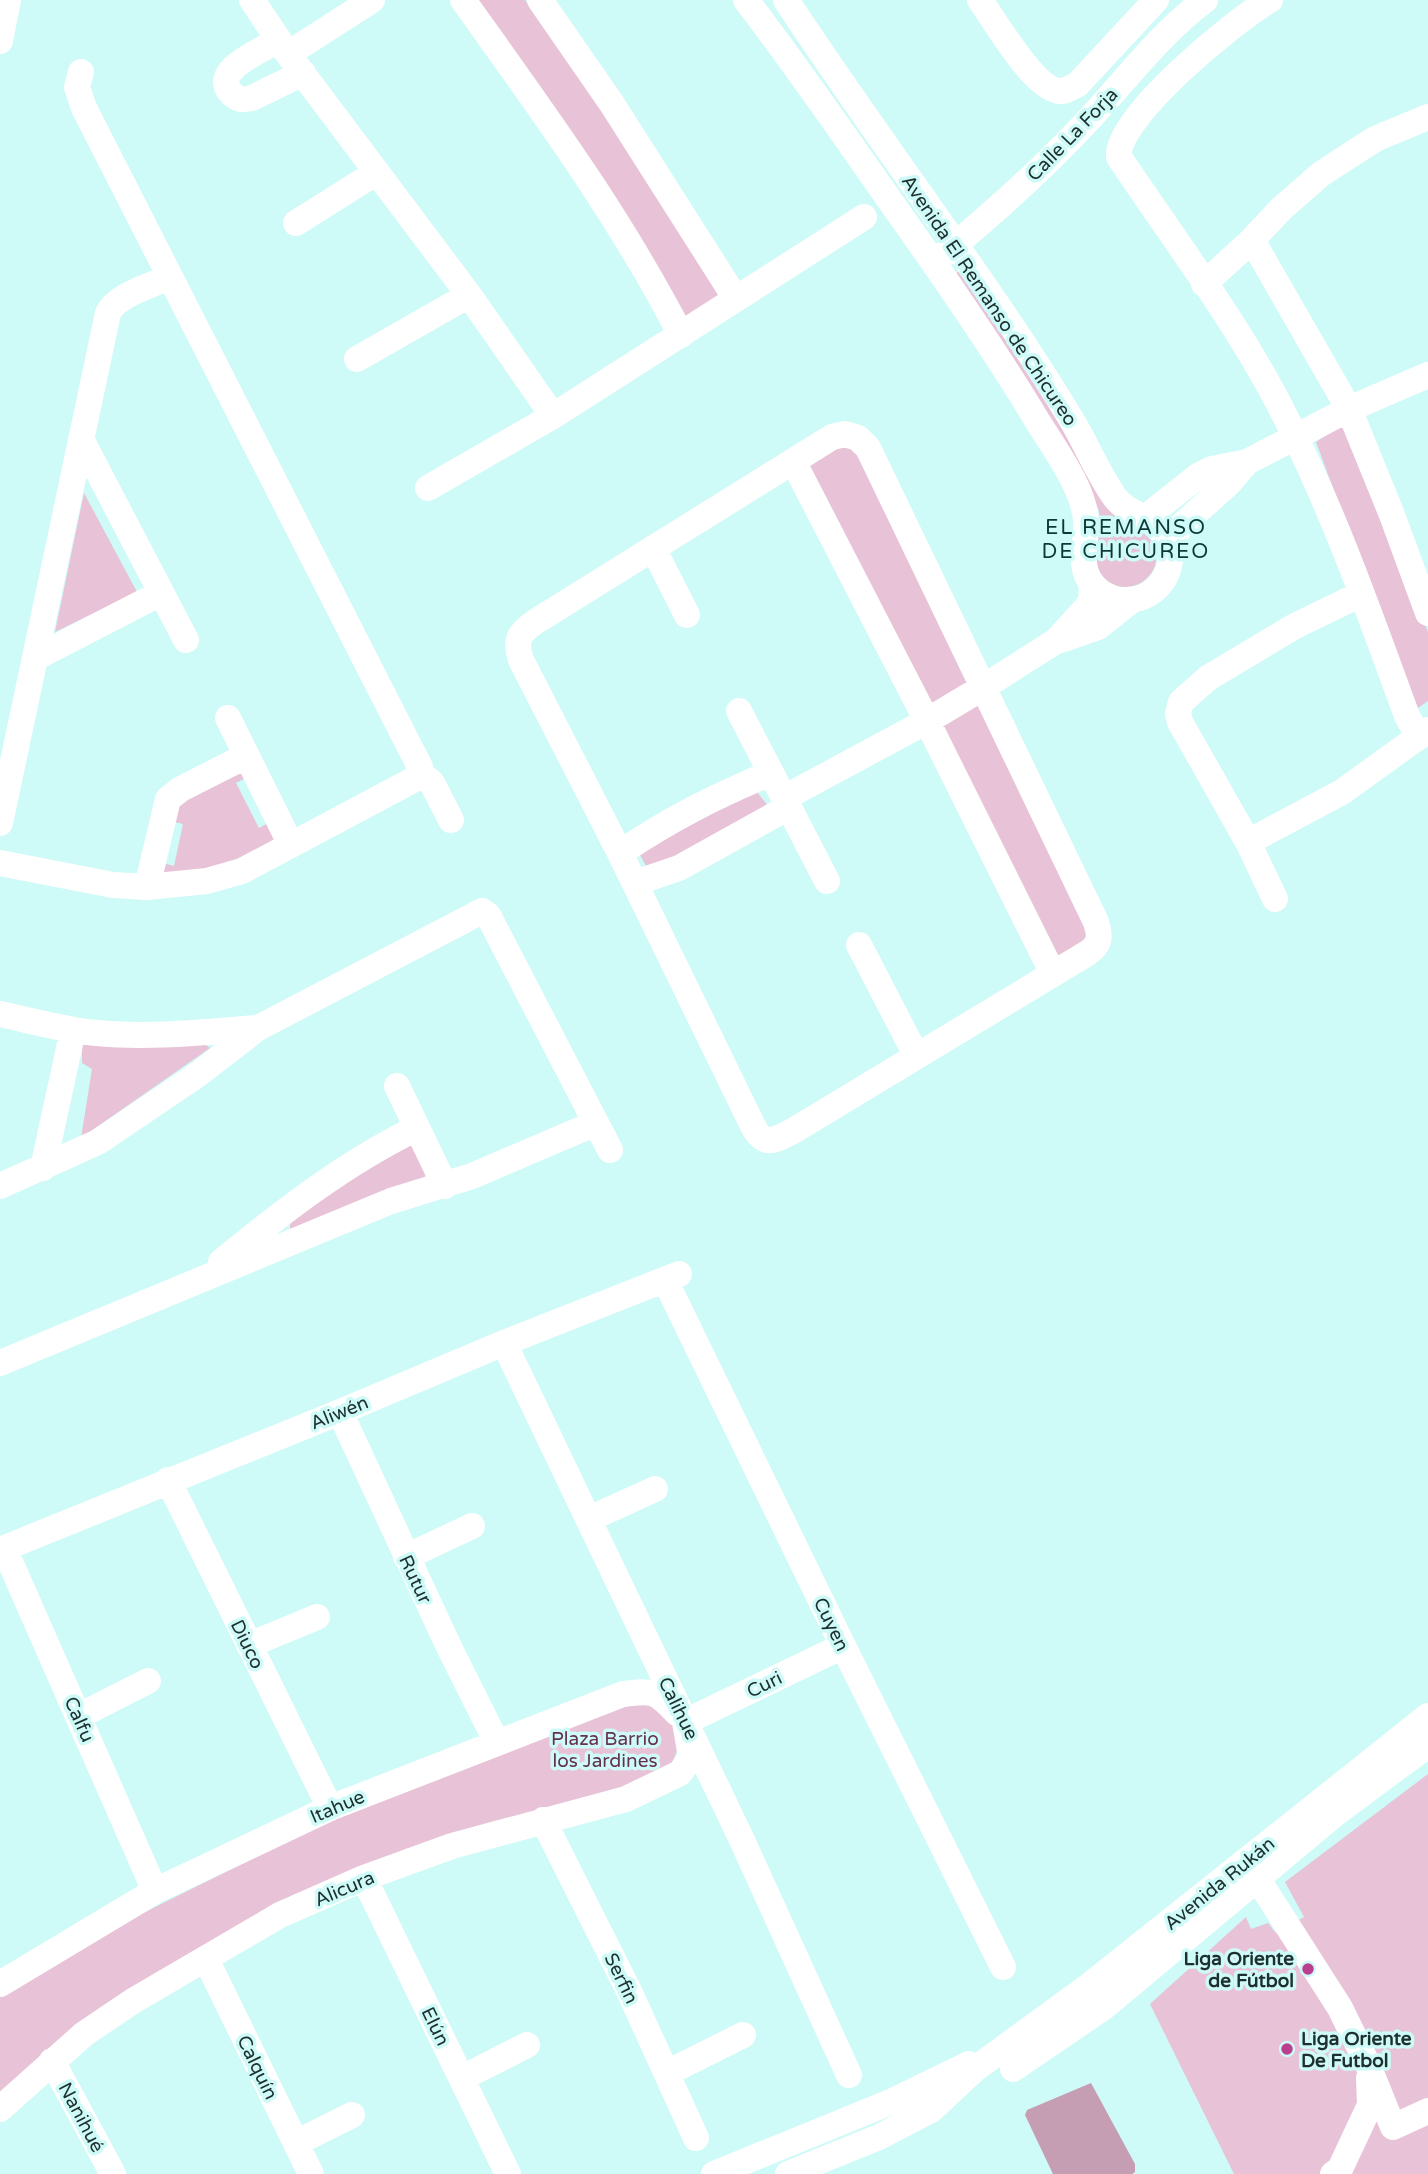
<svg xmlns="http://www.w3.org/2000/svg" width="1428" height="2174" font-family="'Varela Round',sans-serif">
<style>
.green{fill:#e8c2d6}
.water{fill:#c69eb4}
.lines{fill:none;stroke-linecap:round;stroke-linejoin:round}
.minor{stroke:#fff;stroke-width:26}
.poi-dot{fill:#ba3f8f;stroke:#cefaf7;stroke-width:2.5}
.labels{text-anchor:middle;stroke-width:7;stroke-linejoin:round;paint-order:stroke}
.street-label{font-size:19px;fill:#1d2f2e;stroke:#cefaf7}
.park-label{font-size:19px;fill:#653151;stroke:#cefaf7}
.poi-label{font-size:19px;font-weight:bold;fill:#1d2f2e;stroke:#cefaf7;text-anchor:end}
.neighbourhood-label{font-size:21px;letter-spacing:2px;fill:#0e3836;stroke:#cefaf7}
</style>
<rect width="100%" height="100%" fill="#cefaf7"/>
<path class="green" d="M473,0H525L601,103L722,297L684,318Z
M959,272L1035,379L1113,512C1126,528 1154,530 1156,554C1157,563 1154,572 1147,578C1135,590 1115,590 1104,578C1086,558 1108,529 1097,506C1059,424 1005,349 956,273Z
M1345,423L1428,632V701L1415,710L1316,442Z
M830,445L858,447L1094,934L1057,961L804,460Z
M84,493L137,592L55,632Z
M236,770L247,777L236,783L259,828L270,822L276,841L242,862L164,877L162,863L174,866L183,824L170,821L174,806Z
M757,792L769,807L649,871L640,855L662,834Z
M197,1039L210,1048L81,1138L92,1069L82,1063V1045Z
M409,1145L416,1146L428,1171L424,1178L290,1233V1222L343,1181Z
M653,1698L682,1735L673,1762L626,1790L405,1849L0,2096V1994L121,1924L445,1763Z
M1428,1774V2174H1234L1150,2004L1246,1917L1251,1929L1268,1923L1276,1933L1304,1917L1285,1882Z"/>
<path class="water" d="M1091,2083L1135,2164V2172L1132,2174H1053L1025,2115L1027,2110Z"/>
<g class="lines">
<path class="minor" d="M252,0L288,54L469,295L553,416
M463,0C542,111 618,213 681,335
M540,0L612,104L736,299
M746,0C799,69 848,141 898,212C947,281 995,350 1038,422C1056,451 1089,495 1086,529C1084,552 1078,574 1099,591C1107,597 1117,601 1127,600C1156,600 1177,571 1168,544C1160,516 1129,518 1114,496C1100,476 1090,453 1078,431C1060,399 1039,368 1019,337C943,223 861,114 786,0
M980,0C995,21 1036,93 1062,91C1067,91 1073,86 1077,85L1156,0
M1270,0C1236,19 1114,119 1119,157C1175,241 1240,326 1285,416C1334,512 1370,615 1407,716L1419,737
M279,40C263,50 208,71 232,94C238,100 244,100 252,98L303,73
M0,41L8,0
M288,54L372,0
M296,223L377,172
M1252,240L1349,409L1392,515L1428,613
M944,254C996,211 1047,165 1093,115C1129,76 1162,32 1205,0
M1204,284L1252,240L1281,209L1321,174L1375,139L1428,117
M357,359L469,295
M845,434L858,438L868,448L1096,922C1101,938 1100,945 1086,954L793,1131C773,1141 764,1148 752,1124L620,853L521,660C515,640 518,634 535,622L832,437Z
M81,439L186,640
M793,461L927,721L1053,974
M428,488L553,416L864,217
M1145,518L1198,476L1212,469L1247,462
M1169,547L1180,527L1229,483L1247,462L1349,409L1428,375
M653,548L687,615
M1061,640L1098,627L1132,600
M35,658L161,593
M739,711L827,881
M228,718L291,845
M419,772L432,783L451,820
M784,798L927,721L982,688L1056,641L1088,606L1091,600L1092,584
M0,823L108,313C118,294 151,286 169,277
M1248,842L1342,792L1428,730
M620,853C670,819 716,796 771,773
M0,863L113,885L147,887L207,881L242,871L413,780L417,777L420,767L84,108L77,87L81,72
M635,883L679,868L789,807
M147,887L168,799L181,789L246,756
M1275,899L1248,842L1180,722L1178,714L1181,702L1208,678L1295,626L1361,594
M859,945L916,1055
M0,1014C32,1021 64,1030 96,1033C150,1038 204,1032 258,1028
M397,1086L445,1186
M43,1168L73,1030
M0,1186L98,1142L197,1075L258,1028L482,911L488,915L610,1150
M221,1262C282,1212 345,1163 417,1128
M665,1280L843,1646L1003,1967
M504,1343L741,1838L849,2075
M0,1363L391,1201L472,1176L596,1123
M340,1412L449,1647L497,1743
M168,1480L330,1808
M589,1519L655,1489
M4,1548L155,1891
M0,1550L340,1412L504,1343L679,1274
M406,1557L472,1526
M249,1645L317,1617
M79,1716L148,1681
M685,1722L843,1646
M543,1820L629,1991L696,2138
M364,1878L508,2174
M1257,1878L1340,2008L1368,2065L1393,2127L1428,2111
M206,1959L311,2174
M0,1984L155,1891L330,1808L623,1694C654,1690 656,1691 677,1713
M52,2061L113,2174
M1013,2069L1104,2007L1336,1813L1428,1745
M667,2073L743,2035
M462,2078L527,2045
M0,2109L84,2034L133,2001L280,1915L364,1878L452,1846L626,1799L680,1773L691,1757L685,1722
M296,2143L352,2115
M714,2174L893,2101L969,2064
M788,2174L879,2137L931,2110L975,2069L1090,1985L1428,1716
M1333,2174L1340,2169L1370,2105L1369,2078"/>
</g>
<g class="poi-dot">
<circle cx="1308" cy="1969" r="7"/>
<circle cx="1287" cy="2049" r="7"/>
</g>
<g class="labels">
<g class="street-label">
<text transform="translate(1072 134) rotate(-46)" y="7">Calle La Forja</text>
<text transform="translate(990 300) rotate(56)" y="7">Avenida El Remanso de Chicureo</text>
<text transform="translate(339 1412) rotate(-22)" y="7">Aliwén</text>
<text transform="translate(416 1579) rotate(65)" y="7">Rutur</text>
<text transform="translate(832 1624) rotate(64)" y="7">Cuyen</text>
<text transform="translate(248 1644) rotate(64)" y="7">Diuco</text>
<text transform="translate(764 1684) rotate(-26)" y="7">Curi</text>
<text transform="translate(679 1708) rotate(64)" y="7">Calihue</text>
<text transform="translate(80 1719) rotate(66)" y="7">Calfu</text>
<text transform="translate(337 1806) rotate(-23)" y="7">Itahue</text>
<text transform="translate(1219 1883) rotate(-39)" y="7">Avenida Rukán</text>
<text transform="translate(344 1888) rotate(-23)" y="7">Alicura</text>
<text transform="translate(622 1978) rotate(64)" y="7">Serfin</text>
<text transform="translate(436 2026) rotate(64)" y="7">Elún</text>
<text transform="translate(258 2067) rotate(64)" y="7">Calquín</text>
<text transform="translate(82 2117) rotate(62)" y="7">Nanihué</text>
</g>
<g class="park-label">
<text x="605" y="1745">Plaza Barrio<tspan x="605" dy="22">los Jardines</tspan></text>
</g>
<g class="poi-label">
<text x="1294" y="1965">Liga Oriente<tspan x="1294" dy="22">de Fútbol</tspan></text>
<text x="1301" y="2045" text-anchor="start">Liga Oriente<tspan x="1301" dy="22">De Futbol</tspan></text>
</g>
<g class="neighbourhood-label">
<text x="1126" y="534">EL REMANSO<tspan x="1126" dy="24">DE CHICUREO</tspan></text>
</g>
</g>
</svg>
